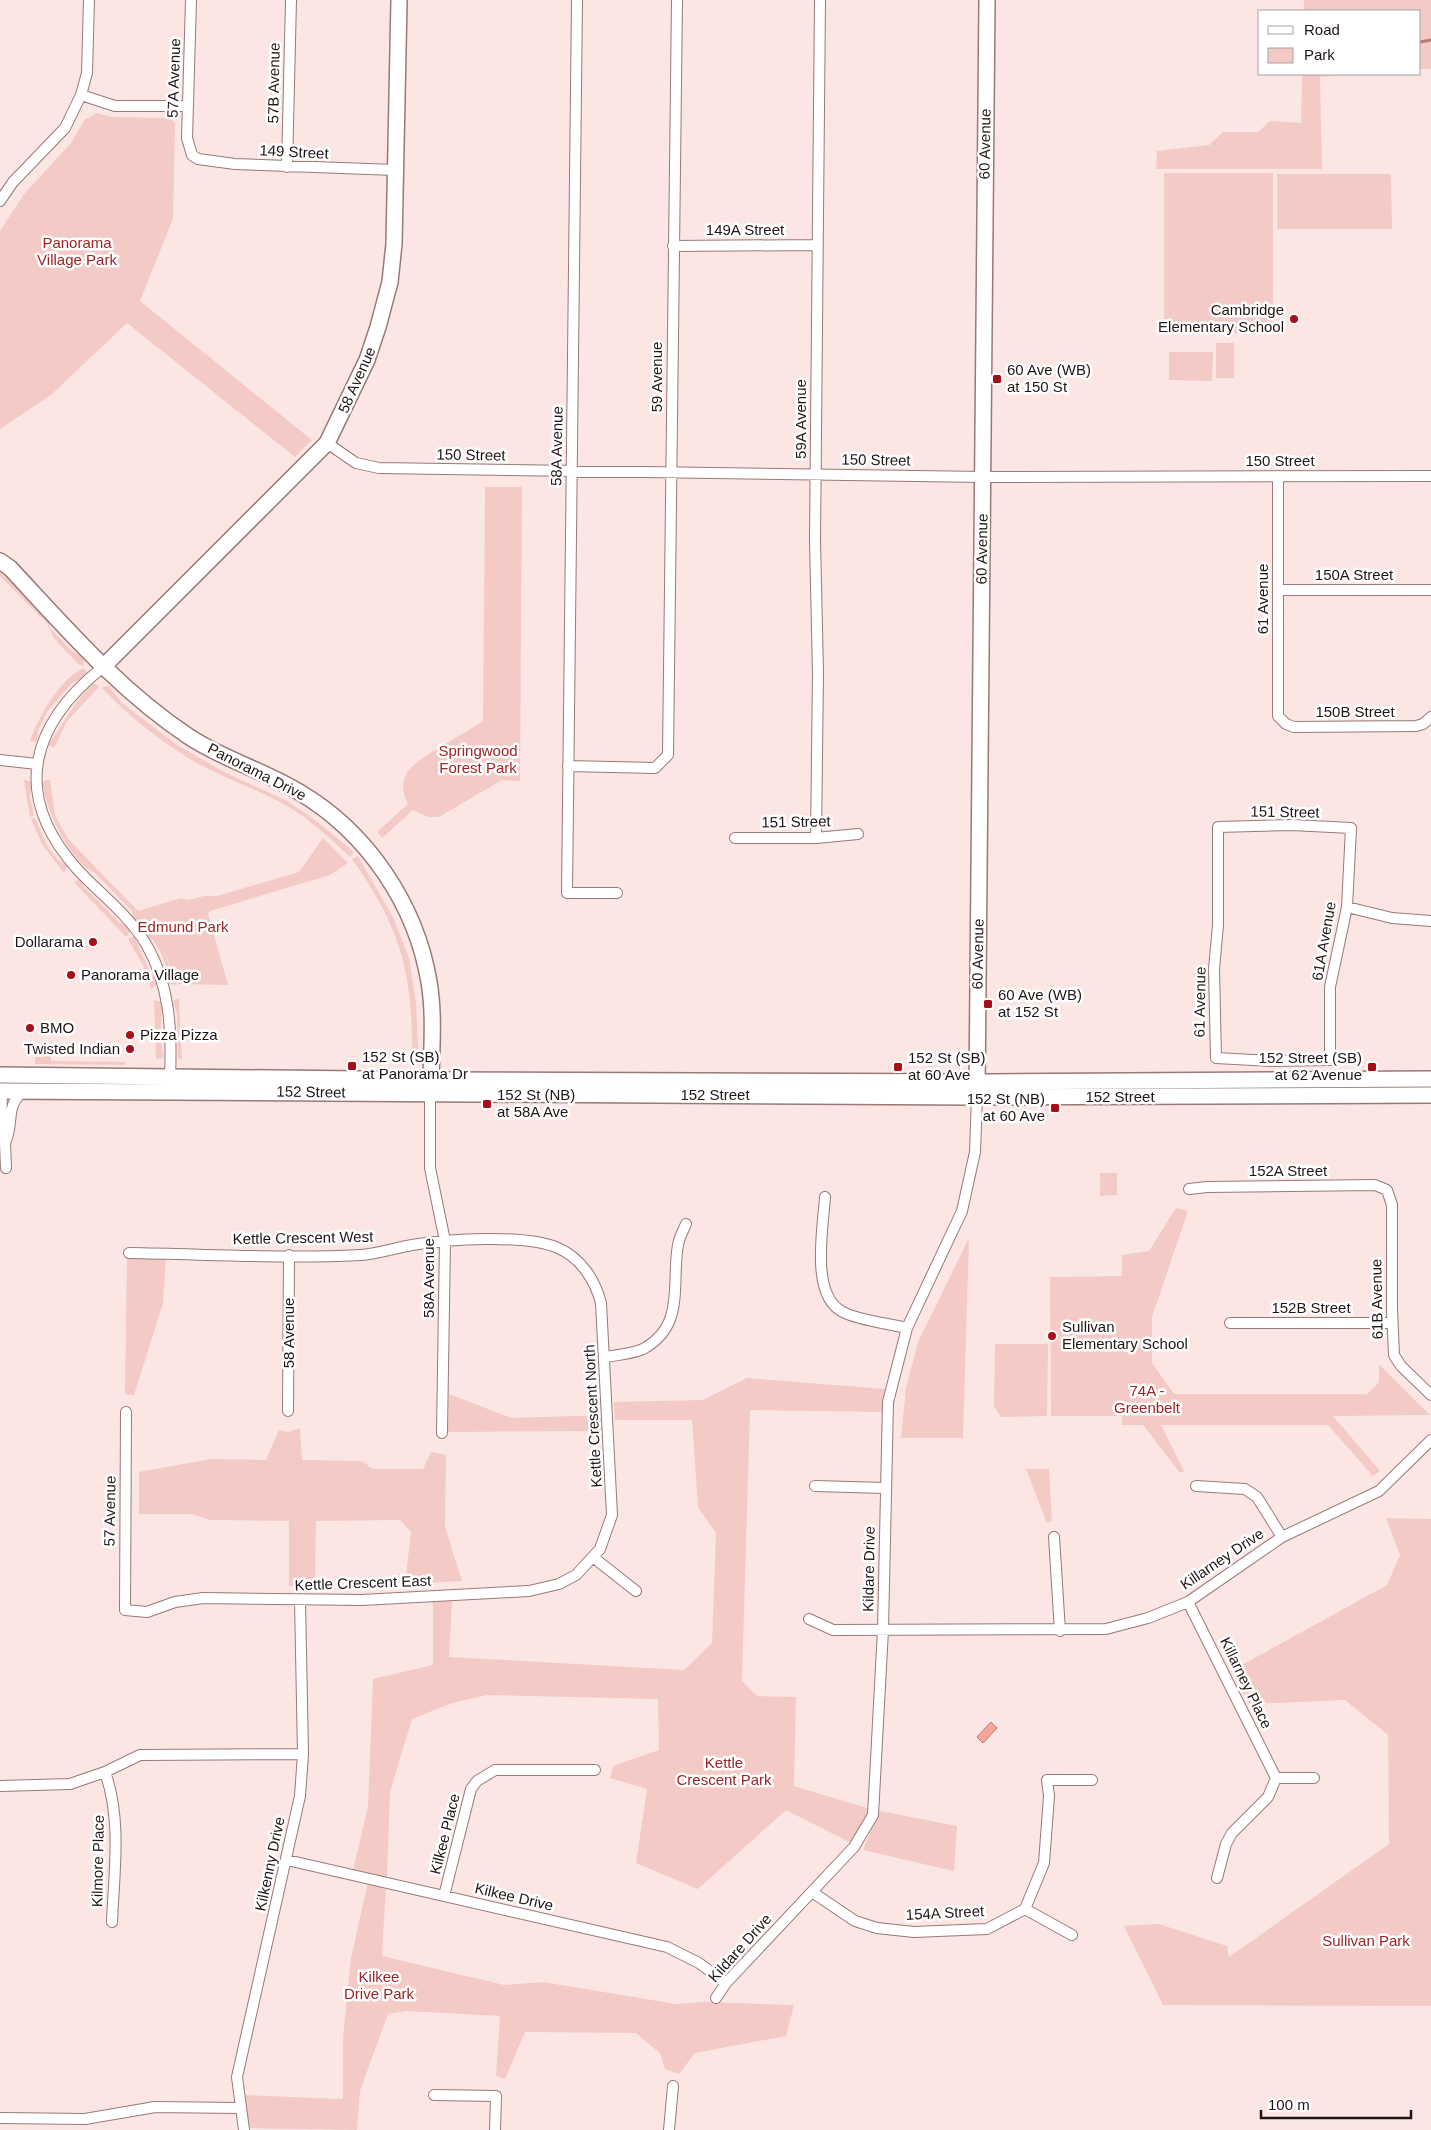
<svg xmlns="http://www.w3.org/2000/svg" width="1431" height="2130" font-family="Arial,sans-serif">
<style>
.green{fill:#f3cac5}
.water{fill:#f8a59c;stroke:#b87a73}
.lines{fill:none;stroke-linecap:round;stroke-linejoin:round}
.stream{stroke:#b87a73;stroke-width:3}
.street-casing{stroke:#987975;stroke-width:12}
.secondary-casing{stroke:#987975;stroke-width:18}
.street{stroke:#fff;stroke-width:10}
.secondary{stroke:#fff;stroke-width:15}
.poi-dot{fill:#a60f1a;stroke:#fff;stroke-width:2}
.labels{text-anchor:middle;stroke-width:5;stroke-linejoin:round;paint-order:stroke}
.street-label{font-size:15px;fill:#211514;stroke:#fff}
.park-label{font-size:15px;fill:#9c2424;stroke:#fff}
.poi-label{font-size:15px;fill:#211514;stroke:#fff;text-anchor:start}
</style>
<rect width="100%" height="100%" fill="#fce6e4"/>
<path class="green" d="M1304,0H1431V69H1420V11H1304Z
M1302,74H1357L1320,77L1322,169H1156L1157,151L1209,145L1223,132H1258L1270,121L1301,123Z
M96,113L113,117L170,118L175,123L173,219L140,301L312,440L295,457L127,323L52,394L0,429V231L24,194L71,143L85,119L91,117Z
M1164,173H1273V333H1164Z
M1277,174H1391L1392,229H1277Z
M1216,343H1234V378H1216Z
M1169,352H1213L1212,381L1169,380Z
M485,487H522L520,781L502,780L439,817H428L413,810L382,838L377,832L408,804C403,795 401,785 406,774C415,758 466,733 483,721Z
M0,572L48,620L50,628L71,650L84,659V666L78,664L54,638L46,622L0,576Z
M84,668L87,673C83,679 79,681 72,683L47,712L38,730L37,742L30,741C38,718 60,678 84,668Z
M94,683L99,686L97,689L67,721L54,748L48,745C50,740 52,739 55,735C67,717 78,697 94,683Z
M109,686L122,703L177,745L226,773L287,801L314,819L354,852L350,857C328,836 305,815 278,801C251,787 222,777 195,762C161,742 130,717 103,689L102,687Z
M24,780L32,782L30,797L34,816L30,817Z
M46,780H50L55,815L68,839L138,911L181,898L189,900L204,896H217L299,872L323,838L348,863L330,875L210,911L208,914L228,985L178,984L160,942L177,985L169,984V974L162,955L153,940L148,937L143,929L148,923L147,921L140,925L133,917L132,911L94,872C72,865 43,805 43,782Z
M35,818L48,847L57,859L68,866L64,873L42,844L31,819Z
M358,856L393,917L409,958L416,1002L419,1066L412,1060C413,975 402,929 352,859Z
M80,879L84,887L119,922L125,925L131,931L126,937L74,882Z
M134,936L151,974L155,977L157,985L151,989L143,965L128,939Z
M179,998L182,1060L178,1058L177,1014L173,1001Z
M154,1000L161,1002C163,1014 159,1029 161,1042C161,1048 164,1052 163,1058L156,1059Z
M44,1055H51V1061L125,1062V1065L35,1064V1057H44Z
M1100,1173H1117V1195L1100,1196Z
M1176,1208L1188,1211L1152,1317V1363L1174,1394H1367L1379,1382V1364L1430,1415L1333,1416L1380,1471L1373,1476L1328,1425H1161L1184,1471L1180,1473L1143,1425H1122V1416H1051L1050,1277L1122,1276V1255L1149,1251Z
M969,1238L963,1438H901L906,1388L918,1342Z
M127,1256L166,1257L163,1303L134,1395L125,1394Z
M995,1344H1048L1047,1416L1001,1417L994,1406Z
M747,1378L885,1389L883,1412L750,1410L742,1681L757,1696L796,1697L794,1786L870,1809L853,1844L786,1810L698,1889L636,1863L647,1789L610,1778L613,1766L659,1750L658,1699L487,1695L452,1703L412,1719L390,1792L387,1878L353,1870L368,1807L373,1679L433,1665V1602L452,1601L449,1657L684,1670L712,1643L716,1533L698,1507L692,1420H615L614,1402L703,1400Z
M449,1394L511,1418L605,1415L606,1431L448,1432Z
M300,1428L302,1460L362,1461L373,1469H423L431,1452L446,1455L445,1527L462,1581L405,1584L411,1532L400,1520L316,1521L315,1586H289V1521L210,1520L192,1514H139V1472L211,1459L266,1460L279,1430L289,1432Z
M1026,1469H1049L1052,1521L1047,1523Z
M1386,1518L1431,1519V2006L1163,2005L1124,1926L1159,1924L1227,1946L1229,1957L1389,1844L1388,1735L1345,1700L1250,1704L1231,1671L1387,1585L1400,1555Z
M880,1811L957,1826L954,1871L863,1850Z
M368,1882L386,1885L382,1956L504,1985L543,1982L676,2004L704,2002L794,2005L786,2036L695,2053L679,2074L665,2069L660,2053L636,2033L525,2032L505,2079L496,2076L500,2016L406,2011L388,2014L360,2091L357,2130L246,2128L242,2095L343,2099V2037L351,1958Z"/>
<path class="water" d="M991,1722L997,1728L983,1743L977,1737Z"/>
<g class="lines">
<path class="stream" d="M1420,42L1431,40"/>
<defs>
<path id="street" d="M191,0L187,138L192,155L198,159L235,164L395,170
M577,0L567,893H617
M81,95L115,106H188
M287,167L291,0
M0,201L13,182L65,128L81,95L87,73L89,0
M673,246L817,245
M327,443L356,463L379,468L983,477L1431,476
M1278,476V716L1286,724L1294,727L1416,726L1423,724L1431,717
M1278,590H1431
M103,667C30,725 11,795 77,869C100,894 128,914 146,944C170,985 172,1031 170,1077
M0,760L37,764
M568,766L655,768L668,755L677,0
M1292,825L1351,828L1347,907L1330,987V1060L1272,1061L1216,1058L1214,969L1218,925V827Z
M735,838H816L858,834
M816,838L818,673L815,541L820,0
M1347,907L1392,918L1431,921
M2,1091L1,1132L5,1143L6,1168
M430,1094V1168L445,1241L442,1433
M5,1143C15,1121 4,1109 23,1091
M1189,1189L1207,1187L1375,1185L1387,1190L1392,1205V1309L1394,1355L1401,1366L1431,1395
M825,1197C823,1228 810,1296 843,1312C857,1320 891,1324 907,1328
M1230,1323H1392
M605,1357C617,1355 632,1354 643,1349C686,1326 671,1283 678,1245C679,1238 683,1231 686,1224
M288,1411L289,1255
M126,1412L125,1610L147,1612L175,1602L203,1598L362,1600L529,1591L559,1584L576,1575L600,1549L612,1515L601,1303C595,1280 581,1258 558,1248C526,1234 447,1239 412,1245C395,1248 377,1254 360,1255C283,1259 205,1254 129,1253
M815,1486L885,1488
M1196,1486L1245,1489L1257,1497L1282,1537
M1054,1537L1060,1631
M594,1558L636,1591
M1188,1602L1276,1778L1268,1797L1232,1833L1226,1844L1217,1878
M809,1619L833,1630L1106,1629L1148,1618L1188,1602L1282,1537L1379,1491L1431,1440
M105,1772C122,1820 114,1872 112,1922
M1276,1778H1314
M0,1786L70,1784L105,1772L140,1755L303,1754
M287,1860L667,1947L699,1963L726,1983
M812,1892L855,1921L877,1928L914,1932L987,1929L1025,1909
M444,1896L471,1789L477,1781L495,1770H595
M1025,1909L1044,1863L1049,1796L1047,1780H1092
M1025,1909L1072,1935
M716,1998L726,1983L854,1847L873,1815L883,1630L888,1402L907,1328L962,1211L975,1152L977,1097
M434,2095L496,2096L495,2130
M0,2118L85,2119L155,2107L239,2108
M244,2130L237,2077L300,1796L303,1754L300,1600
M669,2130L673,2086"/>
<path id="secondary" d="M0,561L10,568C66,628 119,690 188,736C222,759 263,770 299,792C367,832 416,904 429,982C435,1017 431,1053 431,1088
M103,667L327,443L367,360L378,327L390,282L394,244L399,0
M0,1075L444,1080L991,1082L1431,1079
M0,1091L977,1097L1431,1095
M977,1091L987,0"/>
</defs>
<use href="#street" class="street-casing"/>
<use href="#secondary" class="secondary-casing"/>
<use href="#street" class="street"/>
<use href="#secondary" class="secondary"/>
</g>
<g class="poi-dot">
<circle cx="1294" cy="319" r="5"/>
<rect x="992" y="374" width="10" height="10" rx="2.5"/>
<circle cx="93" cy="942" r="5"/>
<circle cx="71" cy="975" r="5"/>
<rect x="983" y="999" width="10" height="10" rx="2.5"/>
<circle cx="30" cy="1028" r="5"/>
<circle cx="130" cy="1035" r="5"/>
<circle cx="130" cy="1049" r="5"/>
<rect x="347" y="1061" width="10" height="10" rx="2.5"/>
<rect x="893" y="1062" width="10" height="10" rx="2.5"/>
<rect x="1367" y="1062" width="10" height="10" rx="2.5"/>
<rect x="482" y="1099" width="10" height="10" rx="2.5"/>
<rect x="1050" y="1103" width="10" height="10" rx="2.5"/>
<circle cx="1052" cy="1336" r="5"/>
</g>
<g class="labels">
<g class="street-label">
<text transform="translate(174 78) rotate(-88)" y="5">57A Avenue</text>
<text transform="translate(274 83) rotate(-89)" y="5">57B Avenue</text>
<text transform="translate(985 144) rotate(-89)" y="5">60 Avenue</text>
<text transform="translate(294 152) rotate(3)" y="5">149 Street</text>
<text x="745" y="235">149A Street</text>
<text transform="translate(657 377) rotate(-90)" y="5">59 Avenue</text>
<text transform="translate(357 380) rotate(-66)" y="5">58 Avenue</text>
<text transform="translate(801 419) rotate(-90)" y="5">59A Avenue</text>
<text transform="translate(557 446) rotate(-89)" y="5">58A Avenue</text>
<text transform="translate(471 455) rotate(1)" y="5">150 Street</text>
<text transform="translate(876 460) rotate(1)" y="5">150 Street</text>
<text x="1280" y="466">150 Street</text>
<text transform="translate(982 549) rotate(-89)" y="5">60 Avenue</text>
<text x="1354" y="580">150A Street</text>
<text transform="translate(1263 599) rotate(-90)" y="5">61 Avenue</text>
<text x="1355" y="717">150B Street</text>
<text transform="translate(257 772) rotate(27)" y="5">Panorama Drive</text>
<text transform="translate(1285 812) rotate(1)" y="5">151 Street</text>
<text transform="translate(796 822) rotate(-1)" y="5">151 Street</text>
<text transform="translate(1324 941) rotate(-80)" y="5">61A Avenue</text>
<text transform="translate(978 954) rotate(-89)" y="5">60 Avenue</text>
<text transform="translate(1200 1002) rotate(-89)" y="5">61 Avenue</text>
<text transform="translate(311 1092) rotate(1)" y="5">152 Street</text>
<text x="715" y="1100">152 Street</text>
<text x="1120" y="1102">152 Street</text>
<text x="1288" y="1176">152A Street</text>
<text transform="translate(303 1238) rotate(-1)" y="5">Kettle Crescent West</text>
<text transform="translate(429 1278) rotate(-90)" y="5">58A Avenue</text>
<text transform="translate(1377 1299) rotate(-91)" y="5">61B Avenue</text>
<text x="1311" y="1313">152B Street</text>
<text transform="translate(289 1333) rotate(-90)" y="5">58 Avenue</text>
<text transform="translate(593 1416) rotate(-93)" y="5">Kettle Crescent North</text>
<text transform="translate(110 1511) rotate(-89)" y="5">57 Avenue</text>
<text transform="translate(1222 1559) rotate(-34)" y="5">Killarney Drive</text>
<text transform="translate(869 1569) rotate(-89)" y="5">Kildare Drive</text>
<text transform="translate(363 1583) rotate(-2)" y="5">Kettle Crescent East</text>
<text transform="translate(1246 1683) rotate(64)" y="5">Killarney Place</text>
<text transform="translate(445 1834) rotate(-76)" y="5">Kilkee Place</text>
<text transform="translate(98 1861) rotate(-89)" y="5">Kilmore Place</text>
<text transform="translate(270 1864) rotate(-78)" y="5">Kilkenny Drive</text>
<text transform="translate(514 1897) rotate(13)" y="5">Kilkee Drive</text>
<text transform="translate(945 1913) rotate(-3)" y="5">154A Street</text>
<text transform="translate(740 1948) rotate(-48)" y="5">Kildare Drive</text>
</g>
<g class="park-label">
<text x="77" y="248">Panorama<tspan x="77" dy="17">Village Park</tspan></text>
<text x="478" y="756">Springwood<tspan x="478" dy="17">Forest Park</tspan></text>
<text x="183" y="932">Edmund Park</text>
<text x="1147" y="1396">74A -<tspan x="1147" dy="17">Greenbelt</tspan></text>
<text x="724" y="1768">Kettle<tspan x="724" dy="17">Crescent Park</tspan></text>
<text x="1366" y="1946">Sullivan Park</text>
<text x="379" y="1982">Kilkee<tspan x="379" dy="17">Drive Park</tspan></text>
</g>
<g class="poi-label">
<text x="1284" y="315" text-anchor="end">Cambridge<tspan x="1284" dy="17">Elementary School</tspan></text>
<text x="1007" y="375">60 Ave (WB)<tspan x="1007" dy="17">at 150 St</tspan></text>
<text x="83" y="947" text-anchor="end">Dollarama</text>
<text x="81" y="980">Panorama Village</text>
<text x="998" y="1000">60 Ave (WB)<tspan x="998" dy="17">at 152 St</tspan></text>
<text x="40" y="1033">BMO</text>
<text x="140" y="1040">Pizza Pizza</text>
<text x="120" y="1054" text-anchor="end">Twisted Indian</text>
<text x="362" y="1062">152 St (SB)<tspan x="362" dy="17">at Panorama Dr</tspan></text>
<text x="908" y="1063">152 St (SB)<tspan x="908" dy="17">at 60 Ave</tspan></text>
<text x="1362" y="1063" text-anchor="end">152 Street (SB)<tspan x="1362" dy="17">at 62 Avenue</tspan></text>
<text x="497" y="1100">152 St (NB)<tspan x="497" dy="17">at 58A Ave</tspan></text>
<text x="1045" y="1104" text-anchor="end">152 St (NB)<tspan x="1045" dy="17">at 60 Ave</tspan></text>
<text x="1062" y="1332">Sullivan<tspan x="1062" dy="17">Elementary School</tspan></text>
</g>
</g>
<rect x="1258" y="10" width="162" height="65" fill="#ffffff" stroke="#a6a1a1"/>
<rect x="1268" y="26" width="25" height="8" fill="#ffffff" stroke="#a6a1a1"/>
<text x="1304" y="35" font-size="15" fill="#211514">Road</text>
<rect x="1268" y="48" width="25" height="15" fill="#f3cac5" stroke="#a6a1a1"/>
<text x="1304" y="60" font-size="15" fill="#211514">Park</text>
<path d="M1261 2110v8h150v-8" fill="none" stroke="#211514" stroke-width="2.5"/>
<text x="1268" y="2110" font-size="15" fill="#211514" stroke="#ffffff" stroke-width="4" paint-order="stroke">100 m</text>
</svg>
